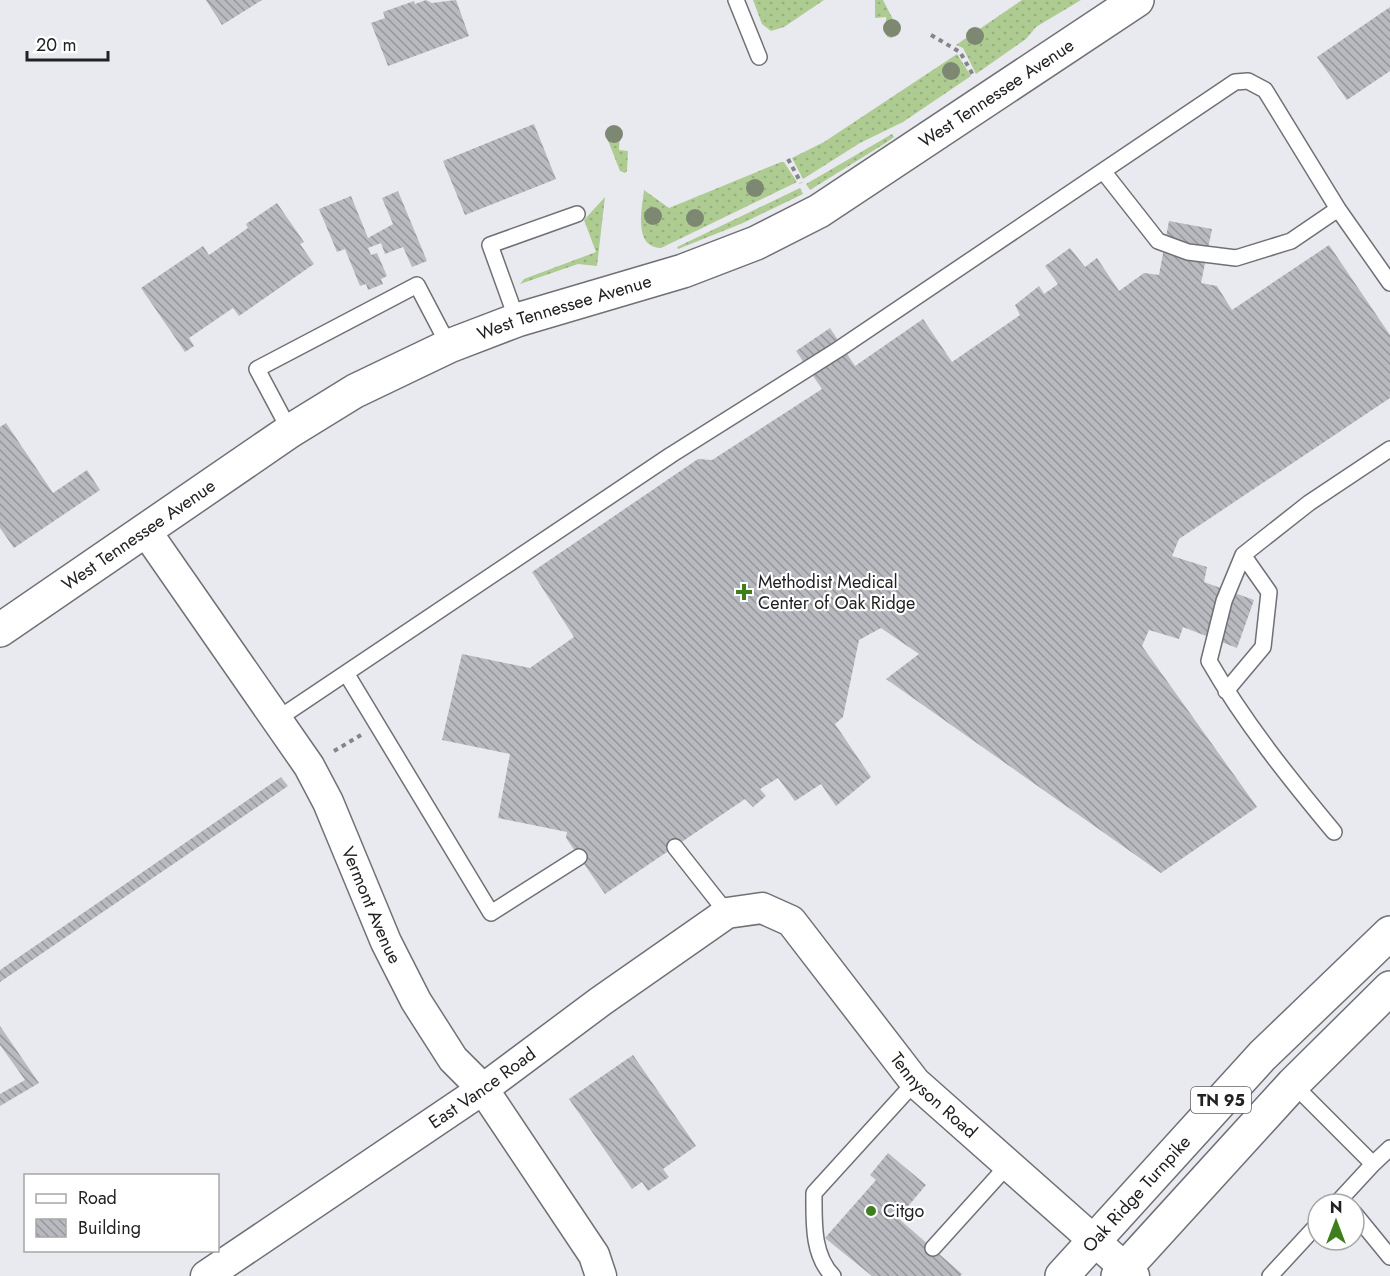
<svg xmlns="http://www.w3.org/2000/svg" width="1390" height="1276" font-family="Jost,sans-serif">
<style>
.grass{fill:url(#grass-dots)}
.building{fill:url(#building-back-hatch)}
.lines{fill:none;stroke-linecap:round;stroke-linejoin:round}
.service-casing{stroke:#707176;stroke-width:18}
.minor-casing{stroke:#707176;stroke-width:33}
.tertiary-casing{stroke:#707176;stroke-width:36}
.trunk-casing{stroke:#707176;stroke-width:36}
.path{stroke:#848589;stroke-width:4;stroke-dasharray:4.5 4.5;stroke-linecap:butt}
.service{stroke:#fff;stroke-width:15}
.minor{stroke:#fff;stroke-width:30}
.tertiary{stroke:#fff;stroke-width:33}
.trunk{stroke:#fff;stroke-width:33}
.tree{fill:#7d8873}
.poi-dot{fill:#3f7e1c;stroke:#fff;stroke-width:2}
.labels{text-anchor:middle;stroke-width:4.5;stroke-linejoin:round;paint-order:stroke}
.shield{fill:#fff;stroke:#646466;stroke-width:1.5}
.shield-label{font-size:16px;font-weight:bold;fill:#222224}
.street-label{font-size:18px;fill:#222224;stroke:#fff}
.poi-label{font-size:18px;fill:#222224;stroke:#fff;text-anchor:start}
</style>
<defs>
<pattern id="grass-dots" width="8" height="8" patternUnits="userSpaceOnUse" patternTransform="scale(1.5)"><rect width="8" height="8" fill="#aecc92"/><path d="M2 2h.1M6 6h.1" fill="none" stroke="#95af7e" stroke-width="1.8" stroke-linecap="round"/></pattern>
<pattern id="building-back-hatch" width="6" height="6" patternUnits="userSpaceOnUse" patternTransform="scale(1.5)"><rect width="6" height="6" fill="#b9bac0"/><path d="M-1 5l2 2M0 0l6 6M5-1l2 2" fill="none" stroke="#96979c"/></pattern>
</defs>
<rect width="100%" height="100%" fill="#e9eaf0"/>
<path class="grass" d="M753,0H824L784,27L771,31L762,24Z
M875,0H883L898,29L892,38L887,37L886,17L875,18Z
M1022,0H1081L1036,27L1026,39L976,74L963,48L956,45Z
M957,54L971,76L903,122L860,143L803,179L792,158L824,142Z
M612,128L620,129L619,150L628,151L627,171L625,173L620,171L607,138V133Z
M892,134L894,137L884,144L810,190L806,184Z
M781,162H784L797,182L661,248C633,248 642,208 644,190L669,208Z
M800,188L803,194L743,223L678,249L677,247Z
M605,197L597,266L578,264L520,284L524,279L596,252L584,220Z"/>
<path class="building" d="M206,0H262L222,25Z
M426,0L432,3L456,0L469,36L388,66L371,23L385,18L383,12L414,1L415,4Z
M1390,7V71L1347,100L1317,57Z
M534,124L556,179L465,215L443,161Z
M398,191L427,261L412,267L403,247L385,254L381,243L368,248L371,255L377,253L387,276L381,279L383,284L368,290L366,284L360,286L345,249L337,252L319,209L351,196L368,238L393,224L382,198Z
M277,203L304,242L300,244L314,264L239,316L233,308L189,338L194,346L185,352L141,288L203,246L209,255L248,228L246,224Z
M1169,221L1212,229L1201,283L1217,286L1232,310L1329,245L1390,335V398L1179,539L1172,556L1207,567L1204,582L1254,600L1237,648L1183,627L1179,639L1149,630L1142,646L1257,807L1161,873L886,679L919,654L881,628L859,640L843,717L835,724L871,777L836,806L821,784L795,801L778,778L760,789L766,796L753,807L745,799L605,894L566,838L567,832L498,818L510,754L442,740L462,654L530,668L574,637L532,572L698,459L712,460L822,389L796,351L830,328L855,366L923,319L952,362L1020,315L1015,305L1039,286L1044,294L1058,284L1045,266L1070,248L1085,267L1097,258L1119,291L1144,273L1159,275Z
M6,423L53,493L87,470L100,490L14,548L0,528V427Z
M281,777L288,786L0,982V970Z
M0,1026L39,1083L0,1106V1094L25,1080L0,1045Z
M633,1055L696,1146L663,1169L669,1177L648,1191L642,1182L632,1189L569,1099Z
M888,1153L926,1185L898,1218L962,1274L960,1276H872L825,1238L876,1180L870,1175Z"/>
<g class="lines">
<defs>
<path id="service" d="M736,0L759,57
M1103,171L1158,241L1188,252L1236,258L1291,241L1338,209
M517,320L490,245L577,214
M290,431L257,369L417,285L449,346
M1243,555L1224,601L1209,661C1244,722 1289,778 1334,832
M346,673L491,913L579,857
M1226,691L1263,647L1269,592L1243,555L1309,503L1390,449
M276,720L671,455L839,349L1235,82L1248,81L1265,90L1338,209L1390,283
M675,847L727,913
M1293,1084L1373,1164L1336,1204
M1373,1164L1390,1148
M1354,1213L1390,1257
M933,1248L1008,1165
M833,1276C812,1255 814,1221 814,1193L915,1082
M1270,1276L1318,1224"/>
<g id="minor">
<path id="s1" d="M145,530L309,766L328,802L386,942L416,1001L453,1059L483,1089L594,1255L601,1276"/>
<path id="s2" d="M206,1276L483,1089L601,1001L727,913L762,908L791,921L915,1082L1134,1276"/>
</g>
<g id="tertiary">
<path id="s3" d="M0,630L290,431L355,391L449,346L517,320L683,271L756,243L819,211L1137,0"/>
</g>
<g id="trunk">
<path id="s4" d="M1062,1276L1262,1056L1390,933"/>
<path d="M1118,1276L1293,1084L1390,988"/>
</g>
</defs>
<use href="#service" class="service-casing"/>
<use href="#minor" class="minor-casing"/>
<use href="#tertiary" class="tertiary-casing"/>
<use href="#trunk" class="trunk-casing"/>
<path class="path" d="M931,35L960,52L973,75
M788,159L801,183
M334,751L361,735"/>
<use href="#service" class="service"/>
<use href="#minor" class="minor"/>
<use href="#tertiary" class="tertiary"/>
<use href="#trunk" class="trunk"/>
</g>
<g class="tree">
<circle cx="892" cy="28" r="9"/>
<circle cx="975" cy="36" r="9"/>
<circle cx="951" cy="71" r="9"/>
<circle cx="614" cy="134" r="9"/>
<circle cx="755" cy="188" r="9"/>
<circle cx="653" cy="216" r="9"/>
<circle cx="695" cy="218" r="9"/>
</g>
<g class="poi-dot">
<path d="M741 583h6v6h6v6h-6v6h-6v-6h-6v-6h6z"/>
<circle cx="871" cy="1211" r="6"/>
</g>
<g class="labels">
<rect class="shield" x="1191" y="1087" width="60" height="26" rx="4.5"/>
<g class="shield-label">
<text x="1221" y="1106">TN 95</text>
</g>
<g class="street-label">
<text dy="6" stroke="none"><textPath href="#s3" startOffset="1140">West Tennessee Avenue</textPath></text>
<text dy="6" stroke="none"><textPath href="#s3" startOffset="654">West Tennessee Avenue</textPath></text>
<text dy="6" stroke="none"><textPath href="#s3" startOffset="168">West Tennessee Avenue</textPath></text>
<text dy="6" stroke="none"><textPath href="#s1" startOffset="440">Vermont Avenue</textPath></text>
<text dy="6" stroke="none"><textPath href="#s2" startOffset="334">East Vance Road</textPath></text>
<text dy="6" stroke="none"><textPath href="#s2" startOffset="928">Tennyson Road</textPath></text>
<text dy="6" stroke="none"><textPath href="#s4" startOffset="111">Oak Ridge Turnpike</textPath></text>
</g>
<g class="poi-label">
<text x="758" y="588">Methodist Medical<tspan x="758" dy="21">Center of Oak Ridge</tspan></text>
<text x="883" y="1217">Citgo</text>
</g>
</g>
<rect x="24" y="1174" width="195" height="78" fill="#ffffff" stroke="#a7a7a7" stroke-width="1.5"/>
<rect x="36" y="1194" width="30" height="9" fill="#ffffff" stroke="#a7a7a7" stroke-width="1.5"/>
<text x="78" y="1204" font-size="18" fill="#222224">Road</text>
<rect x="36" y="1219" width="30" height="18" fill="url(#building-back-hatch)" stroke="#a7a7a7" stroke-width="1.5"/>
<text x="78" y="1234" font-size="18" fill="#222224">Building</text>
<g transform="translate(1336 1222)"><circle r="28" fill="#ffffff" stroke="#a7a7a7" stroke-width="1.5"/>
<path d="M0-4.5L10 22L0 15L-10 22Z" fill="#3f7e1c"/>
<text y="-9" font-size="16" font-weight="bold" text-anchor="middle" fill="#222224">N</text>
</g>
<path d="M27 51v9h81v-9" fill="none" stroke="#222224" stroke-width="3"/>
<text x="36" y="51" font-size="18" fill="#222224" stroke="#ffffff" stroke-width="4.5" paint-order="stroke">20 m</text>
</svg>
